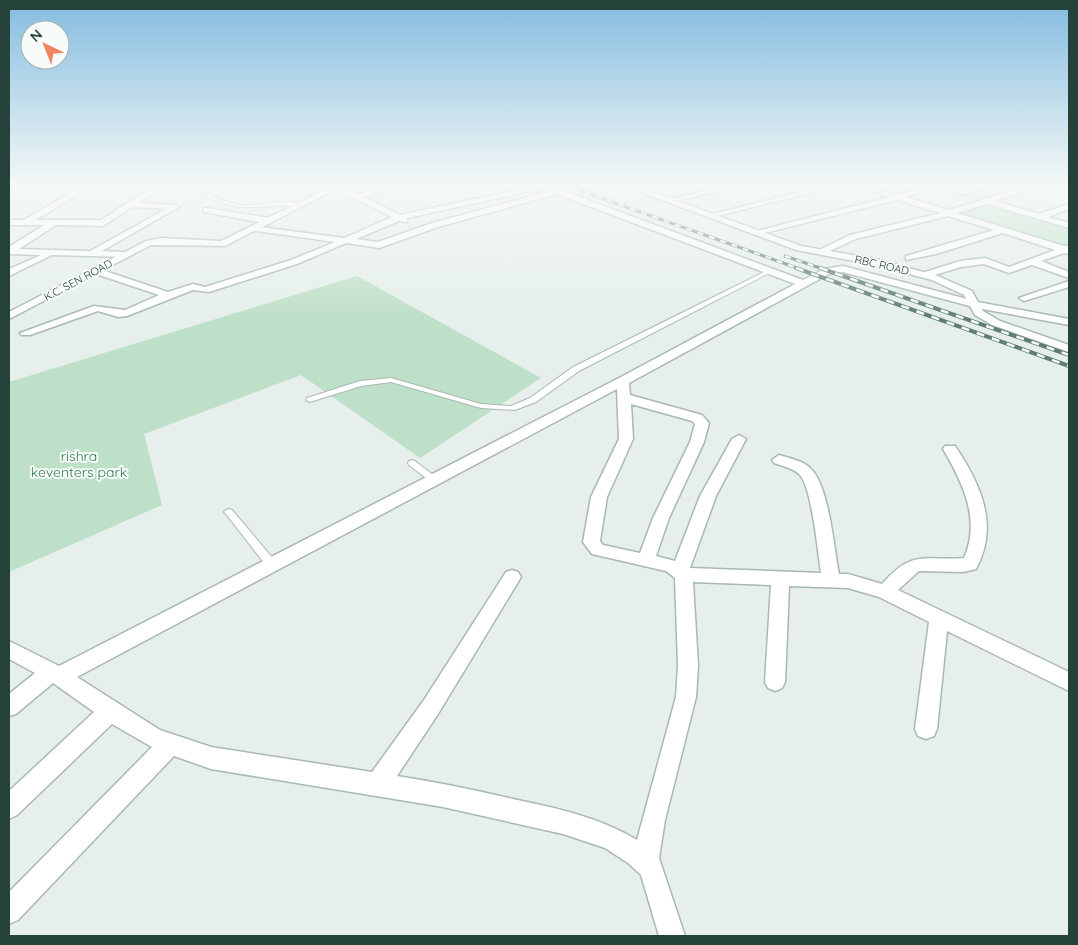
<svg xmlns="http://www.w3.org/2000/svg" width="1078" height="945" font-family="Quicksand,sans-serif">
<style>
.green{fill:#bfe0c8}
.lines{fill:none;stroke-linecap:round;stroke-linejoin:round}
.service-casing{stroke:#a8b8b2;stroke-width:2}
.minor-casing{stroke:#a8b8b2;stroke-width:3}
.tertiary-casing{stroke:#a8b8b2;stroke-width:3}
.service{fill:#fff;fill-rule:evenodd}
.minor{fill:#fff;fill-rule:evenodd}
.tertiary{fill:#fff;fill-rule:evenodd}
.rail-far1-casing{stroke:#5f7d75;stroke-width:3}
.rail-casing{stroke:#5f7d75;stroke-width:4}
.rail-far1{stroke:#f7fbf9;stroke-width:2;stroke-dasharray:6;stroke-linecap:butt}
.rail{stroke:#f7fbf9;stroke-width:2.5;stroke-dasharray:8;stroke-linecap:butt}
.labels{text-anchor:middle;stroke-width:4;stroke-linejoin:round;paint-order:stroke}
.far-street-label{font-size:11px;fill:#24423a;stroke:#f7fbf9}
.park-label{font-size:14px;fill:#2d7a4b;stroke:#f7fbf9}
</style>
<rect width="100%" height="100%" fill="#e6efeb"/>
<path class="green" d="M985,201L1069,226V247L1064,250L949,213Z
M357,276L541,378L420,458L301,375L144,434L162,505L9,572V382Z"/>
<g class="lines">
<defs>
<path id="service" d="M204,193H208C219,199 229,204 241,205C260,207 284,197 301,205C295,207 285,205 278,206C245,207 236,211 204,195Z
M768,270L773,271L579,371L536,402L515,410L481,408L391,382L361,386L310,402L306,400L307,398L360,381L391,378L481,404L511,406L530,398L573,367Z
M412,460L415,461L437,478L438,480L437,482H431L409,465L408,463L409,461Z
M229,509L232,510L276,562L277,565L276,568L272,569L268,568L226,514L224,512L226,510Z"/>
<path id="minor" d="M19,184H29L9,194V189Z
M85,184H95L36,220H101L157,184H166L139,203L175,205L179,207L102,251L124,252L129,255L127,257L52,255L9,276V269L41,255L9,254V247L44,225H9V220H24ZM132,207L166,209L90,251L19,249L56,225L103,226Z
M401,184H417L364,197L400,215L545,184L803,280L824,269L843,266L978,302L1069,319V325L977,308L843,272L829,274L629,383L630,395L702,415L709,423L704,442L669,518L656,556L675,561L700,496L732,439L739,435L746,439L716,496L690,568L821,573C818,554 812,486 799,474C793,468 782,466 774,463L772,460L779,455C789,458 804,461 811,469C829,486 834,549 839,574H848L882,584C913,549 923,561 964,558C981,520 963,483 943,449L945,446H955C980,483 1000,525 976,569L963,572L919,571L898,590L1069,672V691L947,631L937,729L934,736L926,739L918,736L915,729L929,622L879,597L848,588L789,586L785,682L782,688L775,691L768,688L765,682L771,585L693,582L698,666L696,697L665,820L659,858L685,936H659L641,875L628,863L605,848L563,834L443,807L211,769L174,756L18,920L9,924V892L152,747L112,724L17,815L9,819V791L94,712L53,683L16,714L9,716V694L35,673L9,659V641L59,666L619,378L795,284L557,194L438,227L379,248L346,243L297,264L209,292L193,290L127,316L118,317L98,311L30,335H22L20,333L94,306L125,310L159,295L93,273V269H99L168,292L193,284L205,287L291,260L335,242L256,231L253,230V226L344,238L392,217L334,189V185L358,194ZM544,188L550,191L432,223L378,242L356,239L399,221L407,222V218ZM617,389L619,439L591,497L583,542L592,554L666,571L675,578L678,666L676,697L637,840C599,817 556,808 513,799C475,790 436,782 397,776L438,714L518,582L521,577L518,572L512,570L506,572L424,700L372,772L211,747L160,730L77,677ZM631,404L692,421L695,424L690,442L653,518L640,553L603,545L600,541L607,497L633,439Z
M733,184H749L672,202L668,200Z
M832,184H847L713,217L709,215Z
M852,184C868,184 888,195 899,194C914,192 926,184 942,184L906,197L949,210L1034,184H1047L995,201L1039,214L1069,204V209L1048,217L1069,223V228L987,204L957,213L1064,246H1069V254L1064,253L1041,261L1069,272V278L1032,265L1009,273L984,264L961,267L928,277H922V273L960,261L985,258L1009,267L1055,250L1003,233L936,254L906,260V256L994,230L948,216L856,239L823,254L815,252L850,235L940,213L897,200L757,235L753,232L889,197Z
M980,184H992L964,195L957,193Z
M207,208L269,218L273,221L269,224L204,212V208Z
M1069,281V287L1024,301L1019,298Z"/>
<path id="tertiary" d="M336,184H346L225,246L151,245L9,319V312L146,241L161,238L221,241Z
M619,184H631L801,246L876,259L938,276L972,291L983,311L1000,321L1069,345V352L992,325L975,315L964,295L932,280L875,265L796,250Z"/>
</defs>
<use href="#service" class="service-casing"/>
<use href="#minor" class="minor-casing"/>
<use href="#tertiary" class="tertiary-casing"/>
<use href="#service" class="service"/>
<use href="#minor" class="minor"/>
<use href="#tertiary" class="tertiary"/>
<defs>
<path id="rail-far1" d="M562,184L800,269
M785,256L823,269"/>
<path id="rail" d="M796,268L1069,366
M820,268L1069,355"/>
</defs>
<use href="#rail-far1" class="rail-far1-casing"/>
<use href="#rail" class="rail-casing"/>
<use href="#rail-far1" class="rail-far1"/>
<use href="#rail" class="rail"/>
</g>
<linearGradient id="sky" x2="0" y2="1"><stop stop-color="#84bce0"/><stop offset="0.58" stop-color="#f4f8f6"/><stop offset="1" stop-color="#f4f8f6" stop-opacity="0"/></linearGradient>
<rect width="1078" height="317" fill="url(#sky)"/>
<g class="labels">
<g class="far-street-label">
<text transform="translate(882 265) rotate(13)" y="4">RBC ROAD</text>
<text transform="translate(78 280) rotate(-28)" y="4">K.C. SEN ROAD</text>
</g>
<g class="park-label">
<text x="79" y="461">rishra<tspan x="79" dy="16">keventers park</tspan></text>
</g>
</g>
<rect width="1078" height="945" fill="none" stroke="#24423a" stroke-width="20"/>
<g transform="translate(45 45) rotate(317)"><circle r="24" fill="#f7fbf9" stroke="#a3b1ad"/>
<path d="M0-4L9 19L0 12L-9 19Z" fill="#f4845f"/>
<text y="-8" font-size="14" font-weight="bold" text-anchor="middle" fill="#24423a">N</text>
</g>
</svg>
